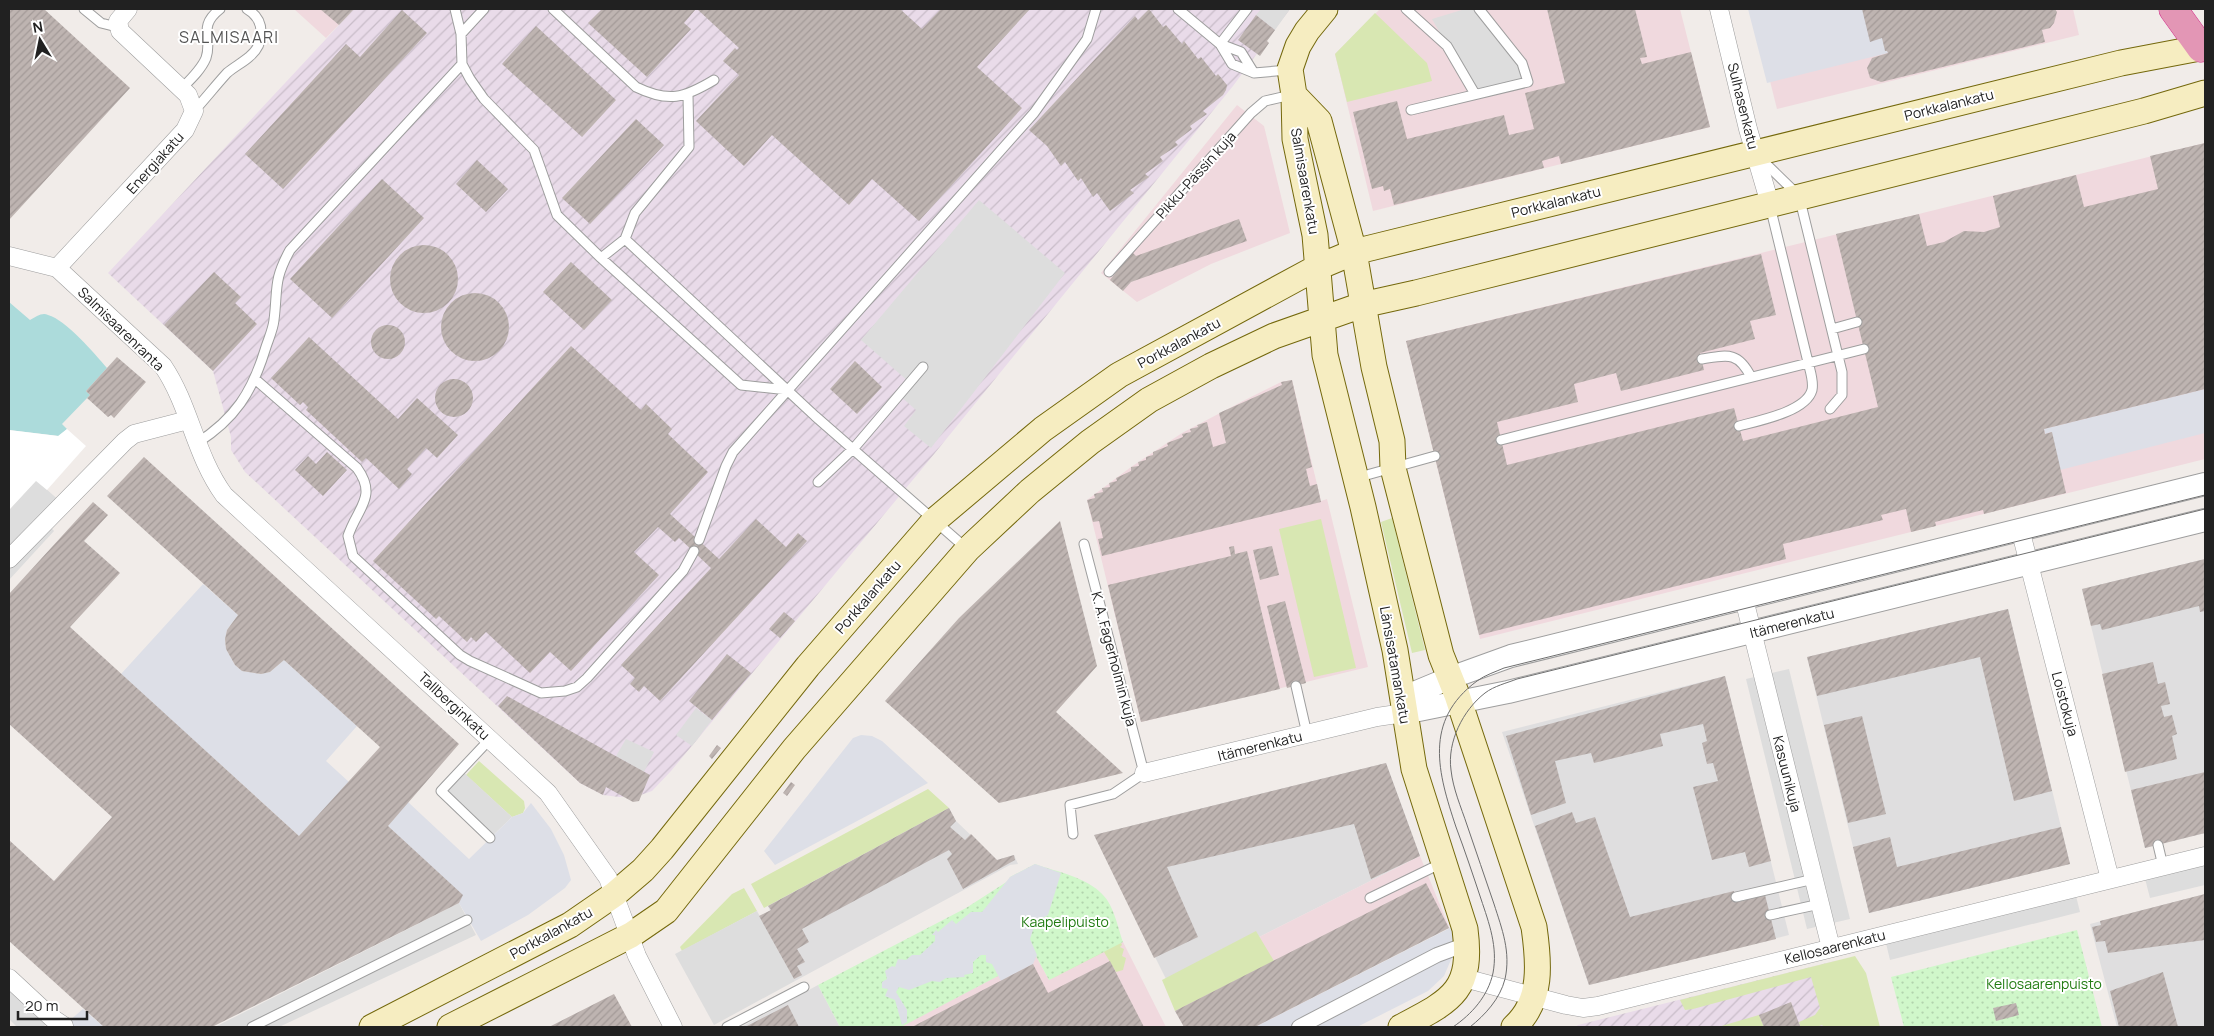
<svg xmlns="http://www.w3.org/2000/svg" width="2214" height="1036" font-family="Manrope,sans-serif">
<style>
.residential{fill:#dfdedf}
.commercial{fill:#f0d9de}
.industrial{fill:url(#industrial-furrows)}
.grass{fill:#d8e7b2}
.park{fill:url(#park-dots)}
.parking{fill:#ddd}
.plaza{fill:#dddfe7}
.water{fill:#acdbdb}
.pier{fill:#fff}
.building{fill:url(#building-hatch)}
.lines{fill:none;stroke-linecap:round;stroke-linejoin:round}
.service-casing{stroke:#9e9e9e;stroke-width:11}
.pedestrian-casing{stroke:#9e9e9e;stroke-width:16}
.minor-casing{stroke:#9e9e9e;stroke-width:19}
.tertiary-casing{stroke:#9e9e9e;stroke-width:24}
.secondary-casing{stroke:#74680c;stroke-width:27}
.motorway-casing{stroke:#d1338d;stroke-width:29}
.service{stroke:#fff;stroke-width:9}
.pedestrian{stroke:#fff;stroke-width:14}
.minor{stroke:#fff;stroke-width:18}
.tertiary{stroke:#fff;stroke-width:22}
.secondary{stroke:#f6edc1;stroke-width:25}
.motorway{stroke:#e396b5;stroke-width:28}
.tram{stroke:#6f6f6f;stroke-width:1}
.labels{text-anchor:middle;stroke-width:4;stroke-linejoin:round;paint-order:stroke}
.street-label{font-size:14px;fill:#212121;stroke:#fff}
.park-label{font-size:14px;fill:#227c13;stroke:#fff}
.quarter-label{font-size:16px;letter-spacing:1px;fill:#545454;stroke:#fff}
</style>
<defs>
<pattern id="industrial-furrows" width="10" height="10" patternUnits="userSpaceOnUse" patternTransform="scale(1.25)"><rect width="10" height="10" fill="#e9dbe9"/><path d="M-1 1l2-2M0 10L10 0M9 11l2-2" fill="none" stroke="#c8bcc8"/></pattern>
<pattern id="park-dots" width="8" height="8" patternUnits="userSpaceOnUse" patternTransform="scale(1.25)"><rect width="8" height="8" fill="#d0f7ca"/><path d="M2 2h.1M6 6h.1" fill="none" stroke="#b2d3ad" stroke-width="1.8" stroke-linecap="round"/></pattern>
<pattern id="building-hatch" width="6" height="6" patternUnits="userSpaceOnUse" patternTransform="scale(1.25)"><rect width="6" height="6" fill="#beb4b1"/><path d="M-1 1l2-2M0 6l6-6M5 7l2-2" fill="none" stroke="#a39a98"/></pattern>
</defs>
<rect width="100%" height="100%" fill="#f1ece9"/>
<path class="residential" d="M2205,559V833L2145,848L2082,589Z
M2008,609L2070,864L1869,913L1807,657Z
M1725,676L1789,935L1589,985L1502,732Z
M1386,763L1420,856L1168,983L1094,835Z
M949,808L956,821L997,860L1014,855L1018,864L1010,865L795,981L759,916L770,911L768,906Z
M2205,894V1027H2117L2090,924Z
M818,985L840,1027H741Z"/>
<path class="commercial" d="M294,9H354L326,38Z
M1380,9H1680L1710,127L1373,211L1335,54Z
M1752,9H2073L2079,35L1777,109Z
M1237,105L1264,126L1290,233L1211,264L1137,302L1101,273Z
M2205,143V459L1480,639L1406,341Z
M1292,380L1321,501L1327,499L1368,667L1141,722L1087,500L1131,467L1182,433L1243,401L1281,382Z
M1420,856L1449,927L1255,1027H1190L1168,983Z
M1123,942L1166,1027L900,1026L1036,956L1049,980Z"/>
<path class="industrial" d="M354,9H1290L1233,86L926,464L671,771L652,791L638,796L619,797L603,795L580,783L245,472L231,450V437L213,371L108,273Z
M1835,961L1863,1027H1575L1578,1025Z"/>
<path class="grass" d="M1375,13L1427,63L1432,81L1347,102L1335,54Z
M1392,518L1425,650L1412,653L1381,522Z
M1321,519L1356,668L1314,677L1279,529Z
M479,761L524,801L525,808L523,813L512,817L466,775Z
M928,789L949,808L764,908L751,884Z
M744,888L757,911L682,951L680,947L732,894Z
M1256,931L1274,961L1175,1011L1162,980Z
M1119,938L1122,945L1120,947L1124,949L1122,956L1126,958L1123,970L1116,972L1104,952L1049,980Z
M1855,956L1866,973L1880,1027H1824L1822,1025L1816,1027H1797L1800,1026L1799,1022L1815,1015L1820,1008L1811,977L1693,1009L1685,1010L1680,1000Z
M1759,1015L1764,1027H1718Z"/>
<path class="park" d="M1035,864C1057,872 1087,877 1103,895C1114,906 1118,928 1123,942L1049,980L1036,956L901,1027H840L818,985L966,908L1008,881L1010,877Z
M2077,930L2102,1027H1904L1891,977Z"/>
<path class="parking" d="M1261,9H1290L1275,30L1256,15Z
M1465,9H1479L1522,63L1527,80L1475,94L1432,19Z
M979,200L1065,273L931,448L904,426L916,410L899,395L909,382L861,340Z
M36,480L62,503L45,521L54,531L9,580V510Z
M1789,669L1850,919L1807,929L1746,679Z
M696,708L712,720L692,746L676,735Z
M626,739L654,752L644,772L616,756Z
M460,769L512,817L490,838L441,791Z
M2205,856V885L2150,898L2143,871Z
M2074,888L2080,912L1890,960L1884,935Z
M459,903L476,935L279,1027H215Z
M757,911L795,981L714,1025L675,954Z
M9,978L52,1018L43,1027H17L9,1019Z"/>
<path class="plaza" d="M1748,9H1877L1888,53L1767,83Z
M2205,389V433L2060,470L2051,432L2045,434L2044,429Z
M203,584L238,615L227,630L225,639L226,649L235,665L242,671L261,674L270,672L284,660L357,726L326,761L349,782L299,836L121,674Z
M861,735L872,736L882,741L928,783L775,865L764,851L853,738Z
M408,802L469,859L512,817L523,813L531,803L551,829L564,855L571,880L565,888L528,915L481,941L459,903L462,895L388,826Z
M1035,864L1061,873L1048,915L1036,921L1030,939L1037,955L1033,964L1001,981L992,964L986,962V955H981L973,962V973L964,975L965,977L946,978L940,982L932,981L909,990L899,987L896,992L907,1010V1022L902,1025L895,1000L885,996L888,989L882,988V982L887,979L885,971L892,966L895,967L898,959L906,960L912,955H920L935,941V935H932L936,930L938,932L952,920L956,924L971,912H982L1010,877Z
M1456,925V948L1444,976L1428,991L1357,1027H1255Z
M83,1009L104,1027H62Z"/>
<path class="water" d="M9,302L30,320C36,317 42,312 48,315C66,320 94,353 107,368L86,391L90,395L62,424L67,429L59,436L9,430Z"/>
<path class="pier" d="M67,429L86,446L47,490L36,481L9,510V430L58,436Z"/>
<path class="building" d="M9,9H44L130,88L9,220Z
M320,9H354L339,25Z
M602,9H696L684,23L691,29L647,77L588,23Z
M697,9H900L922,29L941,9H1030L977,67L1022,108L919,221L872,179L849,205L772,135L744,166L696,121L739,75L723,61L735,48L737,50L739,48Z
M1149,9L1163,27L1166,25L1182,44L1184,41L1198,59L1201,57L1216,76L1218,74L1227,85L1226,90L1223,95L1203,111L1207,114L1190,126L1192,129L1175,142L1178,145L1160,157L1163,161L1145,174L1149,177L1130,190L1134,193L1110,211L1097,193L1093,197L1081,178L1078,181L1065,162L1061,166L1047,146L1029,130L1135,16L1138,20Z
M1547,9H1635L1647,57L1640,58L1642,64L1691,52L1710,127L1561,164L1559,156L1542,161L1544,168L1394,205L1390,189L1384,191L1383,186L1372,189L1353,112L1397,101L1407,139L1504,115L1509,135L1534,129L1525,93L1565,83Z
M1862,9H2055L2057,12L2054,23L2050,28L2042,30L2045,42L1881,82L1870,78L1867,68L1872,58L1888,53L1887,51H1885L1882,38L1870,42Z
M402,10L427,33L283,189L245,154L346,44L360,57Z
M1256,15L1275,30L1267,41L1269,43L1260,56L1238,40Z
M536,26L616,100L582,137L502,64Z
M636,119L664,145L590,224L562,198Z
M2205,143V389L2044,429L2045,434L2052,432L2066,493L1984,514L1983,510L1935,522L1936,526L1911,532L1906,509L1881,515L1883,520L1783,544L1786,559L1479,635L1406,341L1761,254L1776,315L1750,321L1755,339L1700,353L1704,370L1621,391L1616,373L1574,384L1578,402L1497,422L1507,465L1734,408L1743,441L1878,407L1836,234L1919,214L1927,246L1944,242L1964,231L1984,232L2000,227L1993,196L2076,175L2084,207L2158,189L2150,156Z
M477,160L508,189L486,212L456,184Z
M382,179L424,218L332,318L290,279Z
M1239,219L1247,241L1131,282L1123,291L1110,280L1132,252L1136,256Z
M390 279a34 34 0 1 1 68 0a34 34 0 1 1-68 0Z
M571,262L612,300L584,330L543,292Z
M214,272L241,297L235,303L257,324L213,371L164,325Z
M441 327a34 34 0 1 1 68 0a34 34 0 1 1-68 0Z
M371 342a17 17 0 1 1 34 0a17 17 0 1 1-34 0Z
M309,337L398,419L417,398L458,435L437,458L426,448L407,469L412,474L399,489L366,458L362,462L306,410L308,407L303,402L300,405L271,378Z
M571,346L641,410L646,404L672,429L668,434L708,472L670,514L719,559L756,519L786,547L798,533L807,541L660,701L644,686L639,692L630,684L635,678L621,665L711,568L679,538L675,542L658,527L634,552L659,575L571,671L550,652L530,673L486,632L476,642L471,637L467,642L439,616L436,619L373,561Z
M117,357L146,382L114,418L111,415L108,417L87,398L90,395L86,391Z
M855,361L882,387L857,414L830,389Z
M435 398a19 19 0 1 1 38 0a19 19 0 1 1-38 0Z
M1292,380L1312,467L1306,469L1310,486L1317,484L1321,502L1102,556L1098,539L1103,538L1099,521L1093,522L1087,500L1095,498L1094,494L1103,492L1102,488L1110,487L1109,483L1117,481L1116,478L1131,471V467L1139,466L1138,462L1146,460V457L1153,455V452L1168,446L1167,443L1183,437L1182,434L1191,432L1190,429L1198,427L1197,425L1207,422L1213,447L1226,443L1219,413L1282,385L1281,382Z
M327,452L347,470L323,496L295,470L308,456L316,464Z
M144,457L459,744L388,826L463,895L459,903L212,1027H104L9,941V840L54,881L112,817L9,724V594L93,502L108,515L84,541L120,573L70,627L299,836L380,747L284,660L270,672L261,674L242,671L235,665L226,649L225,639L227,630L238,615L107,496Z
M1060,521L1097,666L1056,712L1123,773L999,803L885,701L959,618Z
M1234,546L1235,554L1247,551L1280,689L1141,722L1108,585L1231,556L1229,547Z
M1272,546L1279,575L1260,580L1253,550Z
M2205,559V611L2200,612L2199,606L2102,630L2100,624L2091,626L2082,589Z
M1285,601L1306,683L1287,688L1267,606Z
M2008,609L2052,791L2014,801L1980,657L1817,696L1807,657Z
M784,612L795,621L780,638L769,629Z
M727,654L751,673L712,720L689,701Z
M2153,662L2158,684L2165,682L2170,704L2161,706L2164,717L2172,715L2177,734L2172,736L2177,759L2125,772L2102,674Z
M1725,676L1771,861L1749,867L1745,852L1712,860L1693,787L1718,781L1713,763L1707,764L1702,743L1707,741L1703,724L1660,734L1663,746L1594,763L1591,753L1555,761L1566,803L1531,815L1506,736Z
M507,696L650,775L639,801L633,802L606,787L603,795L580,783L498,706Z
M1862,716L1886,814L1848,823L1824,725Z
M717,745L721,748L712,759L709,756Z
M1386,763L1420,856L1371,879L1354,824L1167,867L1198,937L1154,958L1094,835Z
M2205,772V833L2145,848L2131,790Z
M791,782L795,785L787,796L783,793Z
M949,808L956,821L950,827L965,840L971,834L997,860L1014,855L1015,860L963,889L947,859L952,854L949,850L802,929L809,942L797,949L805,962L797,966L802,975L794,979L759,916L771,910L768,906Z
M1572,812L1576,823L1595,817L1630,917L1734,891L1737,902L1765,895L1776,939L1589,985L1535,826Z
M2061,827L2070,864L1869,913L1853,847L1890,837L1897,867Z
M1426,883L1449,928L1255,1027H1184L1175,1011Z
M2205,894V940L2108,953L2105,941L2096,942L2092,927L2101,925L2100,921Z
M1110,961L1144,1027H912L1033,964L1048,993Z
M2163,972L2178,1027H2119L2110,991Z
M614,994L632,1027H549Z
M1791,1002L1800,1026L1764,1027L1759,1015Z
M2016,1003L2019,1015L1996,1021L1993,1008Z
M788,1005L799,1027H745Z"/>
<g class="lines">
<defs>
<path id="service" d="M84,9L101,23L117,27
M455,9L461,34L462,64L470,79L484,99L534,150L557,215L601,258L741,385L788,390
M553,9L636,87C669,103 684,98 714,80
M1178,9L1220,44L1241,52L1254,73L1288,70
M1247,9L1220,44L1232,64L1254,73
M1406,9L1447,46L1475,94
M461,34L484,9
M181,89C190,80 201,70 206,58C213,38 197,27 220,9
M1411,110L1528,82L1522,63L1479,9
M194,111C205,99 216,85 227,73C234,67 242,63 249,57C265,44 266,20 247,9
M1761,159L1799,196L1842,372V395L1830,409
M625,239L815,416L967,549
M601,258L625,239L635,213L689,147L688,95
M1109,272L1251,113L1265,101L1291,95
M1832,329L1857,322
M1702,359C1727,355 1738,351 1751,377
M256,380L357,468C378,497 357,508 348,536L353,556L460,655L470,661L541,693L565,691L577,687L587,678L683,571L694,551
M1739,426C1757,421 1806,412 1812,390C1814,381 1810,371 1808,362L1770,206
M1501,440L1864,349
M197,443C235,419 252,392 265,350C268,340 273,330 274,320C278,288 273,281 290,250L462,64
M1356,478L1435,456
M818,482L854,448L923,367
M699,540L726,466L733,452L1034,113L1087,39L1096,9
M1296,686L1307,734
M490,739L441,791L490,838
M1073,834L1070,805L1113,794L1144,773L1084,544
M2158,845L2163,866
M1736,897L1814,879
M1370,898L1442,863
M1770,915L1820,904
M252,1027L467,920
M727,1027L804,987"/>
<path id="pedestrian" d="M1299,1027L1437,955L1456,948"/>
<path id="minor" d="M1719,9L1748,129L1770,204
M9,256L57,268L163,366C190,406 195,455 224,495L548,793L608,878L637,956L673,1027
M57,268L185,130L194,111L188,95L120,31L118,21L128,9
M2020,529L2110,879
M9,559L125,441L134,434L188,420
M1744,599L1831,948
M1144,773L1377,717L1404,713
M9,978L52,1018L64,1026
M1464,978L1566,1005L1583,1008L1598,1006L2205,856"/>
<path id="tertiary" d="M1402,698L1450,678L1511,656L2205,484
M1404,713L1508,692L2205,520"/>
<path id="secondary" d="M1325,9L1307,31L1298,46L1290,69L1294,95L1295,139L1315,235L1325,355L1363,507L1395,650L1414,769L1465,929C1473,991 1452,1000 1401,1027
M1294,95L1319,121L1354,252L1374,367L1392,441L1393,468L1441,655L1457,695L1534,927C1539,962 1543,1001 1514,1027
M372,1027L570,925L615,894L643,870L662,849L808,666L934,521L1043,429L1119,375L1316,268L1354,252L2121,63L2205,47
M450,1027L631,935L666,911L794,749L968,549L1030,491L1090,442L1149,400L1211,366L1274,336L1362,305L1416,293L2144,111L2205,93"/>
<path id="motorway" d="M2173,9L2201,48"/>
</defs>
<use href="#service" class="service-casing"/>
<use href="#pedestrian" class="pedestrian-casing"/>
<use href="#minor" class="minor-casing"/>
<use href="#tertiary" class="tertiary-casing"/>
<use href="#secondary" class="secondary-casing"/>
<use href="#motorway" class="motorway-casing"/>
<use href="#service" class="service"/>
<use href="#pedestrian" class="pedestrian"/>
<use href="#minor" class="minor"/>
<use href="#tertiary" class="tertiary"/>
<use href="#secondary" class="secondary"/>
<use href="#motorway" class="motorway"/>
<path class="tram" d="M1453,1027C1472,1014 1488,996 1493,973C1498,947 1489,923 1481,899C1473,875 1465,851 1456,827C1438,773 1423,721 1477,681C1485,675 1495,672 1504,668L2205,495
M1470,1027C1485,1015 1500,999 1505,979C1511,952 1502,929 1494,904C1485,878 1476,851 1467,825C1461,807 1453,789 1451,770C1447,742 1463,710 1485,693C1494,686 1507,683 1517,679L2205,509"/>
</g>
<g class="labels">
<g class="street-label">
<text transform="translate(1949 105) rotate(-14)" y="5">Porkkalankatu</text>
<text transform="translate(1743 106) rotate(76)" y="5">Sulhasenkatu</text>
<text transform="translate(155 163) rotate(-48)" y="5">Energiakatu</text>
<text transform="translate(1196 175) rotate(-48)" y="5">Pikku-Pässin kuja</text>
<text transform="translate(1305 181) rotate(80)" y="5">Salmisaarenkatu</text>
<text transform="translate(1556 202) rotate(-14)" y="5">Porkkalankatu</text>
<text transform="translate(121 329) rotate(44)" y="5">Salmisaarenranta</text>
<text transform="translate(1179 343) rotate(-28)" y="5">Porkkalankatu</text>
<text transform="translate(868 597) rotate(-49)" y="5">Porkkalankatu</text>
<text transform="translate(1792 623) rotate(-14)" y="5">Itämerenkatu</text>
<text transform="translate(1114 659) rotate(75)" y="5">K. A. Fagerholmin kuja</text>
<text transform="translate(1395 665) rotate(80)" y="5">Länsisatamankatu</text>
<text transform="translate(2065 704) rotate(75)" y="5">Loistokuja</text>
<text transform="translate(454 706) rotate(43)" y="5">Tallberginkatu</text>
<text transform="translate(1260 746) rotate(-14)" y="5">Itämerenkatu</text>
<text transform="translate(1787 774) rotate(76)" y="5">Kasuunikuja</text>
<text transform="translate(551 933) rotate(-29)" y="5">Porkkalankatu</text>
<text transform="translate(1835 947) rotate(-14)" y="5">Kellosaarenkatu</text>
</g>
<g class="park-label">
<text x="1065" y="927">Kaapelipuisto</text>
<text x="2044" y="989">Kellosaarenpuisto</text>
</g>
<g class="quarter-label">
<text x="229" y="43">SALMISAARI</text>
</g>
</g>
<rect width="2214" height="1036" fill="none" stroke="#212121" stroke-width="20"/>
<g transform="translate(40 40) rotate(350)" stroke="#ffffff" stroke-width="4" paint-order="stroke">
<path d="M0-4L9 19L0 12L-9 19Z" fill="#212121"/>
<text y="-8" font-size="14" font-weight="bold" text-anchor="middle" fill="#212121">N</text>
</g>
<path d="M18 1011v8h69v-8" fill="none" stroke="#212121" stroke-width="2.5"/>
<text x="25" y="1011" font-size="15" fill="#212121" stroke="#ffffff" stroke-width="4" paint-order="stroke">20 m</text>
</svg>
